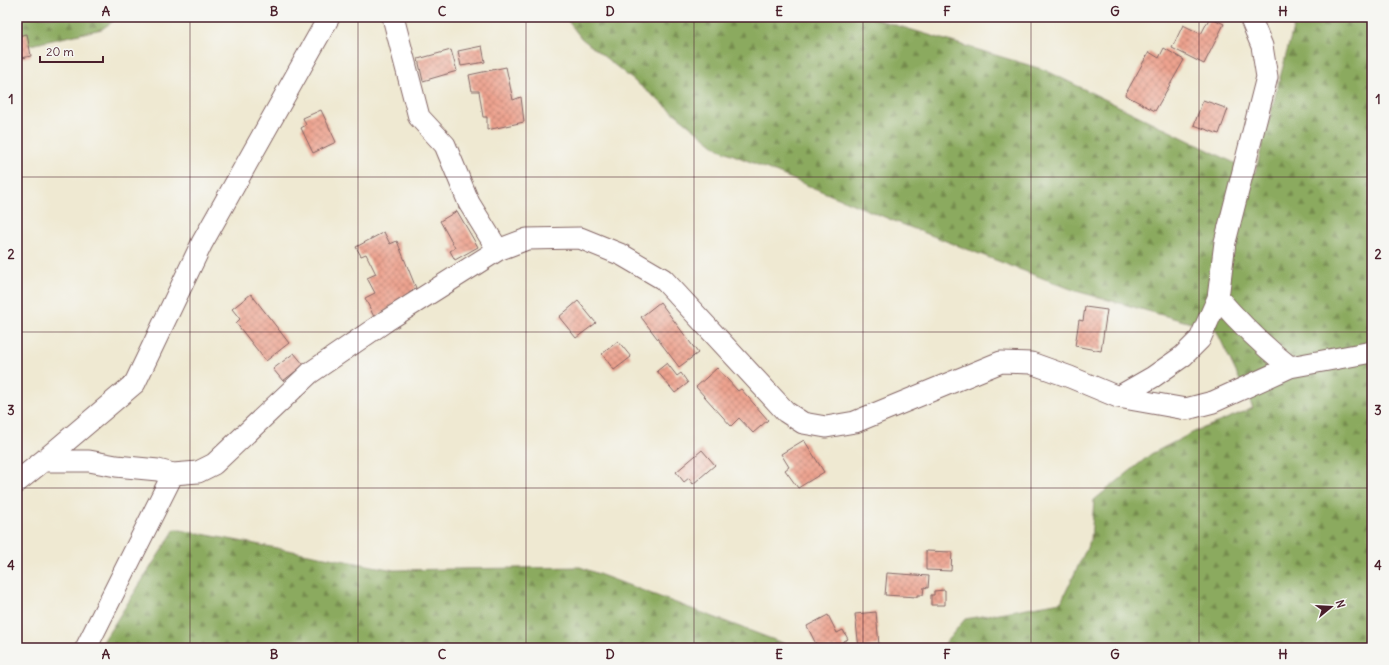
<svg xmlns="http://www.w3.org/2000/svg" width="1389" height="665" font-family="Delius,sans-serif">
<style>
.forest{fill:url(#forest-firs);stroke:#6a6444}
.building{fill:url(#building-cross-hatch)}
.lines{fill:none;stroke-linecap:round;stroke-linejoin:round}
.minor-casing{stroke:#846665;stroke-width:23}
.minor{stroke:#fff;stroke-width:21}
.grid{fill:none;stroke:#4a1f2b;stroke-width:1;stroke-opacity:0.55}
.neatline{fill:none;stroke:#4a1f2b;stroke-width:1.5}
.grid-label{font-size:13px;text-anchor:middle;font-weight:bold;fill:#4a1f2b}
</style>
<defs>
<pattern id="forest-firs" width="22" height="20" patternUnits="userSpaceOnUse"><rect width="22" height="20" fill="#8baa5e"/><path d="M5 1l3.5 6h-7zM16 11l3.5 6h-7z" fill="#748a4e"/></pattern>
<pattern id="building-cross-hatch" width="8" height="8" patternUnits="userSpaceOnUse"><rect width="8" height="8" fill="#eda38f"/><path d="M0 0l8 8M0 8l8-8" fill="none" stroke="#c28475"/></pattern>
</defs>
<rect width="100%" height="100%" fill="#f6f6f2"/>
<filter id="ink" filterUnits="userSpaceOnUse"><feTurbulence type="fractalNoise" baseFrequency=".025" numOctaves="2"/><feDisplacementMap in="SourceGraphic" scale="8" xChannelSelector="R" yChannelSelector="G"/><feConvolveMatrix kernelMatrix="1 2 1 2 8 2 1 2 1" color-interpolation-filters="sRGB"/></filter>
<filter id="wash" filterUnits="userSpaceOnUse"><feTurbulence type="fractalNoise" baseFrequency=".012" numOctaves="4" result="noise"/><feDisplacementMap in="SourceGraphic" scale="16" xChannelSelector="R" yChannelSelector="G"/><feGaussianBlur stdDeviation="0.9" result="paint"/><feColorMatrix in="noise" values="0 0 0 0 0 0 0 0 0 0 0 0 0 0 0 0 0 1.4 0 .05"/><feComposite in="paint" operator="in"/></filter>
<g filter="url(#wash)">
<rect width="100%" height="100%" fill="#efe9d2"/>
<path class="forest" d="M17,17H119L102,29L17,48Z
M565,17H869L1045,70L1255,173L1296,17H1372V648H941L965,619L1061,602L1091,539L1094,500L1151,454L1194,432L1253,408L1216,330L1076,291L899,223L719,149L581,38Z
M175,529L394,570L580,567L796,648H99Z"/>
<g id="blocks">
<path class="building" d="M1210,17L1224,24L1204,64L1172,48L1183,25L1201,34Z
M27,34L31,56L17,59V36Z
M482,46L485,62L461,66L458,51Z
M1164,48L1184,60L1155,111L1125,95L1149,52L1159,58Z
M451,50L457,71L423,81L418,59Z
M506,67L513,100L521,97L524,122L487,130V117H483L479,91H472L469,75Z
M1203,100L1228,109L1219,134L1194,125Z
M321,110L336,142L313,153L301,128L306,125L303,118Z
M457,211L478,247L455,260L450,251L455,248L440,221Z
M384,232L390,244L397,241L416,288L375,319L365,298L375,293L367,278L376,274L366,254L361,256L356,247Z
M251,294L289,343L266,361L236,323L240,319L232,309Z
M578,301L596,323L576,338L559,317Z
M660,302L698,353L679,367L641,317Z
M1085,307L1107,310L1101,351L1075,346L1079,320L1083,321Z
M618,341L631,357L614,370L602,354Z
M294,353L304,365L283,381L273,369Z
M667,363L677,376L681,373L688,383L675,393L657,371Z
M717,368L738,391L741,389L768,420L753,433L739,418L731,426L696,387Z
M804,440L824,472L798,488L785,470L789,467L781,454Z
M702,450L715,465L693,484L689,478L684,482L676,472Z
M926,551L952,552L951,571L926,570Z
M887,573L929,576L928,588L924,587L923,595H917V597L885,595Z
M945,590V605H931V595H934V591Z
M876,612L879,645L859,648L855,614Z
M828,615L837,633L843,630L848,639L842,642L845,648H818L807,626Z"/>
</g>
</g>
<g filter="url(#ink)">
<use href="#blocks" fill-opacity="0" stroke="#846665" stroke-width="1"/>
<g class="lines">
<defs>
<path id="minor" d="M393,17L419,117L445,145L469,203L498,250
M1218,298C1240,323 1264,347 1290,367
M1118,397L1153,377L1183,356L1200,339L1218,298L1225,242L1267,77L1262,46L1250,17
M43,461L135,383L202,243L329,17
M17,482L43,461H89L116,466L158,470L173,474L198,472L214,464L310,373L386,321L498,250L527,239L580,238L622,255L663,279L786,412L803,423L826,427L855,422L1001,362L1031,363L1070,377L1118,397L1186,409L1213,402L1290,367L1372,352
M86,648L173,474"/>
</defs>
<use href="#minor" class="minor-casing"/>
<use href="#minor" class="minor"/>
</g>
</g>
<path class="grid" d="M190,17V648M358,17V648M526,17V648M694,17V648M863,17V648M1031,17V648M1199,17V648M17,177H1372M17,332H1372M17,488H1372"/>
<rect width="1389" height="665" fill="none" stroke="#f6f6f2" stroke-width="44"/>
<g transform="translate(1331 607) rotate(72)" stroke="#f6f6f2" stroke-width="3" paint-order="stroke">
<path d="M0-3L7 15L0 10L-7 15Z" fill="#4a1f2b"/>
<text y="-6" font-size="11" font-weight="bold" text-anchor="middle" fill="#4a1f2b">N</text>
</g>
<path d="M40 56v6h63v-6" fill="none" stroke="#4a1f2b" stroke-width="2"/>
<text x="46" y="56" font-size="12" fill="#4a1f2b" stroke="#f6f6f2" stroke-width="3" paint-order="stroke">20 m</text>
<rect x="22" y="22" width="1345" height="621" class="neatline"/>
<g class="grid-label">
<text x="106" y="16">A</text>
<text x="274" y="16">B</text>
<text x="442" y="16">C</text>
<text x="610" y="16">D</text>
<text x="779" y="16">E</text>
<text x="947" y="16">F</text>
<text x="1115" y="16">G</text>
<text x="1283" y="16">H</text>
<text x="11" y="104">1</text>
<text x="1378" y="104">1</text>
<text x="11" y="259">2</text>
<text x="1378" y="259">2</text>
<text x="11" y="415">3</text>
<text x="1378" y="415">3</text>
<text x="11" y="570">4</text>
<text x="1378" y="570">4</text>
<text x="106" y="659">A</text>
<text x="274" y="659">B</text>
<text x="442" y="659">C</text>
<text x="610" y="659">D</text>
<text x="779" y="659">E</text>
<text x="947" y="659">F</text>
<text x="1115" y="659">G</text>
<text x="1283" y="659">H</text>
</g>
</svg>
